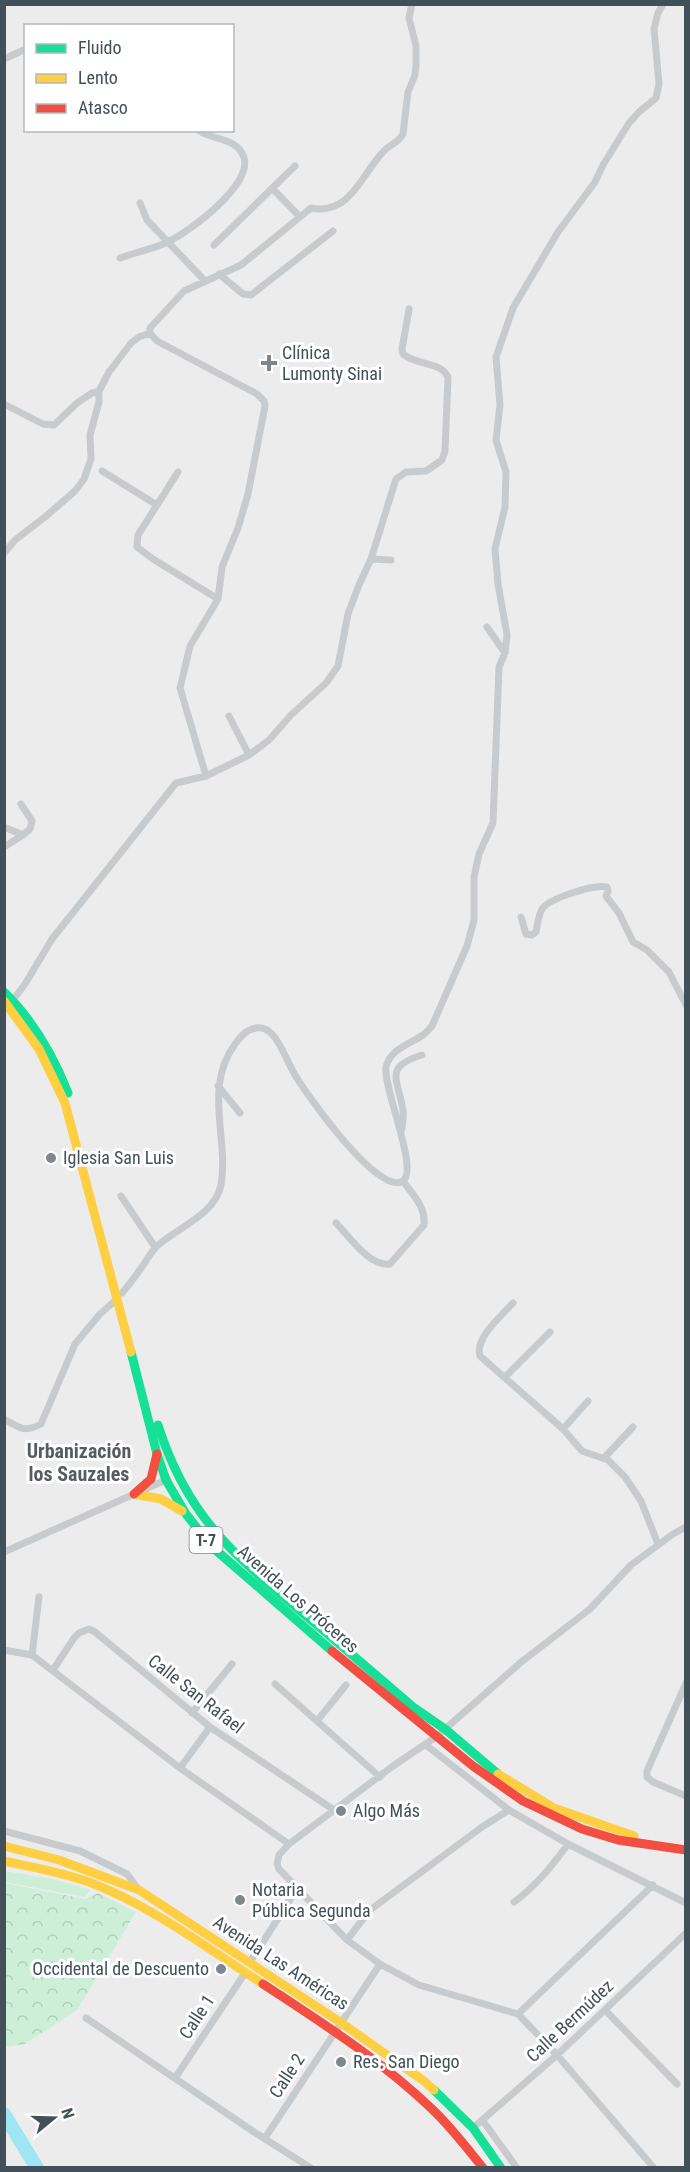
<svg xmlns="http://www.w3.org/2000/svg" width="690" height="2172" font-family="'Roboto Condensed',sans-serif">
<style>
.forest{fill:url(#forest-crowns)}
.park{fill:#cdefd8}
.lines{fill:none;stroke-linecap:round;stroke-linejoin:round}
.river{stroke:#9ee6f1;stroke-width:14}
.street{stroke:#c8cbcd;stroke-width:7}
.fast{stroke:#16e098;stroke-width:9}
.slow{stroke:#ffcf43;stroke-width:9}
.jam{stroke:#f24e42;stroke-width:9}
.poi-dot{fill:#7e878d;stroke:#fff;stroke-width:2}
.labels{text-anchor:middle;stroke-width:6;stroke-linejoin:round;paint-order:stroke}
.shield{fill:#fff;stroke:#7b848c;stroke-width:1.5}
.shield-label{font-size:16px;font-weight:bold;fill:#42505a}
.poi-label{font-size:18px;fill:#42505a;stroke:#fff;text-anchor:start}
.street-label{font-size:18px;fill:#42505a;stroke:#fff}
.neighbourhood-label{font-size:20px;font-weight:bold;fill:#575c61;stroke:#fff}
</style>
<defs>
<pattern id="forest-crowns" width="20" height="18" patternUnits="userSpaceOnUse" patternTransform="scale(1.5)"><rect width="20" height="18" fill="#cdefd8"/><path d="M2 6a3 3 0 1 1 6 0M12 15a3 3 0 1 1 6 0" fill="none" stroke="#b1cfbc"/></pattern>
</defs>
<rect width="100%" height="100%" fill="#edecec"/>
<path class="forest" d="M5,1883L85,1899L98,1893L136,1912L77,2010L25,2044L5,2047Z"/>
<path class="park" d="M5,1871L52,1879L91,1890L84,1897L5,1882Z"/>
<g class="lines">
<path class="river" d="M4,2114L37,2168"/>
<path class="street" d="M4,59L26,49
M272,188L300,217
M140,203L147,220L205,281
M214,245L295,166
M120,258C136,252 153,249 168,242C190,231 259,181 242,153C232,137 211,140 198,130
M219,274L243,294L251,295L333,231
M4,404L43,424L54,425L77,403L92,393L99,391
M102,471L157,505
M178,472L138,535L137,547L153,559L218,599
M4,553L15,540L45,517L75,491L84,479L91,459L90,435L99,402V391L109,372L131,343L139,337L150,333
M371,559L391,560
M487,627L505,653
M229,716L249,755
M206,776L180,688L190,646L218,599L222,567L238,528L248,494L265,406L264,401L257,394L157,341L150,333V328L184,291L241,265L311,208C350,216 361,175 383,152C389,145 398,143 403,134L408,92L415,75L416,65V46L409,18L412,4
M4,827L23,835L30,829L32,821L21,804
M4,847L23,835
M521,917L526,934L532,935L536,932C538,924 538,916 542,909C550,898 594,884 607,887L608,891L606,896L619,913L633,942L647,950L669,972L686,1005
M13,1000L25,984L52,939L176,783L206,776L249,755L269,740L291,715L326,683L338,666L348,614L359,585L371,559L396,479L406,472L426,471L442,460L445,451L448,377C440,361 417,366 403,354L402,349L409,309
M218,1086L240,1113
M401,1133C403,1125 404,1118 403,1110C398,1079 383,1067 422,1055
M121,1196L155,1247
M336,1223C349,1236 369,1267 390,1264L424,1225C426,1207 413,1195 403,1181
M122,1293C130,1284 137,1274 144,1264C148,1258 152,1251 157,1246C178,1227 215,1215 221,1185C229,1137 203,1088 235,1044C241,1036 246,1030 256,1028C262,1027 268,1030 272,1034C283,1046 288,1065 297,1078C308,1096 379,1197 403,1181C419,1170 383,1088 386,1067C390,1049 410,1044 423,1035C426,1033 429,1029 432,1026L467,946L474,920V877L479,854L493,823L499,667L505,653L507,635L498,584L495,549L505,507L506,472L496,440L500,405L496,357L513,308L558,232L595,182L603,165L629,123L639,112L656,98L659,84L654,29L658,13L663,4
M513,1303C502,1315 474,1339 480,1356L563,1429L582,1451L608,1460L625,1477L641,1501L658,1544
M505,1377L550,1332
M4,1419C20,1428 24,1433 41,1424L75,1344L100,1314L117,1299
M563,1429L588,1401
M604,1458L633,1427
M4,1552L168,1479
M4,1650L32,1655L180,1768L289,1844
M32,1655L39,1597
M53,1670L74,1638L79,1633L89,1629L95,1632L210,1727L334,1810
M686,1683L647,1771V1777L653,1782L686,1796
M275,1684L380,1777
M192,1713L232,1664
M317,1721L346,1685
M426,1745L509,1810L568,1844L686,1903
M180,1768L210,1727
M4,1831L80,1851L127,1874L139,1890
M514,1902C536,1886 552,1866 568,1844
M347,1940L370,1910L482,1827L509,1810
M250,1962L297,1889
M605,2010L677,2084
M518,2014L653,1885
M86,2018L254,2132L311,2168
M175,2078L245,1973
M483,2121L517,2168
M473,2128L557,2055L686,1933
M265,2138L380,1964
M654,2168L557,2055L518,2014L419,1985L380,1964L347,1940L279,1869L277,1864L279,1855L289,1844L393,1766L436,1737L520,1663L590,1609L631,1565L673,1534L686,1527"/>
<path class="fast" d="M4,992C34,1021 53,1055 68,1093
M131,1352L157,1454L166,1480L186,1514L211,1546L332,1651
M158,1425C187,1517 234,1555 304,1614C341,1645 377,1676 413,1707L445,1729L498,1774
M434,2090L473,2128L501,2168"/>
<path class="slow" d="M4,1001L39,1049L65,1103L131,1352
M134,1494L161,1499L182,1511
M498,1774L554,1808L634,1836
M4,1846L59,1860L139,1890L340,2022L424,2081L434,2090
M4,1861C32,1867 61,1872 89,1882C152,1906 207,1948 263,1984"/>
<path class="jam" d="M134,1494L151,1479L157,1454
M332,1651L473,1766L523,1801L582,1829L618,1840L686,1850
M263,1984C322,2023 381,2060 432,2109C451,2127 467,2148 483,2168"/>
</g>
<g class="poi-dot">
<path d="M266 354h6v6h6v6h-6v6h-6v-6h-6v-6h6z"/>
<circle cx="51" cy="1158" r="6"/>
<circle cx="341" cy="1811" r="6"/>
<circle cx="240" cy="1900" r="6"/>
<circle cx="221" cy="1969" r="6"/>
<circle cx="341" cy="2062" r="6"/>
</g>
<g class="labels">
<rect class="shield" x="189.5" y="1527" width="33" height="26" rx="4.5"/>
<g class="shield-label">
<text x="206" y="1546">T-7</text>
</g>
<g class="poi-label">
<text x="282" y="359">Clínica<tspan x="282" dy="21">Lumonty Sinai</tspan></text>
<text x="63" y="1164">Iglesia San Luis</text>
<text x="353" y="1817">Algo Más</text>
<text x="252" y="1896">Notaria<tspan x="252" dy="21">Pública Segunda</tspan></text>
<text x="209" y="1975" text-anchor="end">Occidental de Descuento</text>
<text x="353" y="2068">Res. San Diego</text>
</g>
<g class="street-label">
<text transform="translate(298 1599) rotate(41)" y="6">Avenida Los Próceres</text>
<text transform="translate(196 1694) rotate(38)" y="6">Calle San Rafael</text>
<text transform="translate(281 1963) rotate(33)" y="6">Avenida Las Américas</text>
<text transform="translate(197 2017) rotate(-57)" y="6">Calle 1</text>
<text transform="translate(570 2021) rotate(-43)" y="6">Calle Bermúdez</text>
<text transform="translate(287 2076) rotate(-57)" y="6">Calle 2</text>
</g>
<g class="neighbourhood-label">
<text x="79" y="1458">Urbanización<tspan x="79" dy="23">los Sauzales</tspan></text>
</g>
</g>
<rect width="690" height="2172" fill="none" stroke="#42505a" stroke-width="12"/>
<rect x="24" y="24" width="210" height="108" fill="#ffffff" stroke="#b3b9bd" stroke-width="1.5"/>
<rect x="36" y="44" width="30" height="9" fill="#16e098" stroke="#b3b9bd" stroke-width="1.5"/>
<text x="78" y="54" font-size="18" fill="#42505a">Fluido</text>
<rect x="36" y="74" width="30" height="9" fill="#ffcf43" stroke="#b3b9bd" stroke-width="1.5"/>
<text x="78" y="84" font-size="18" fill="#42505a">Lento</text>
<rect x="36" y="104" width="30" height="9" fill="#f24e42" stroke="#b3b9bd" stroke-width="1.5"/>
<text x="78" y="114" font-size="18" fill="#42505a">Atasco</text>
<g transform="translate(54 2118) rotate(71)" stroke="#ffffff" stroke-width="4.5" paint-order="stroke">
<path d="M0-4.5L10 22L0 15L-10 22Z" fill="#42505a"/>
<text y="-9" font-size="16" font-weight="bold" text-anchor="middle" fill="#42505a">N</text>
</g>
</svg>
